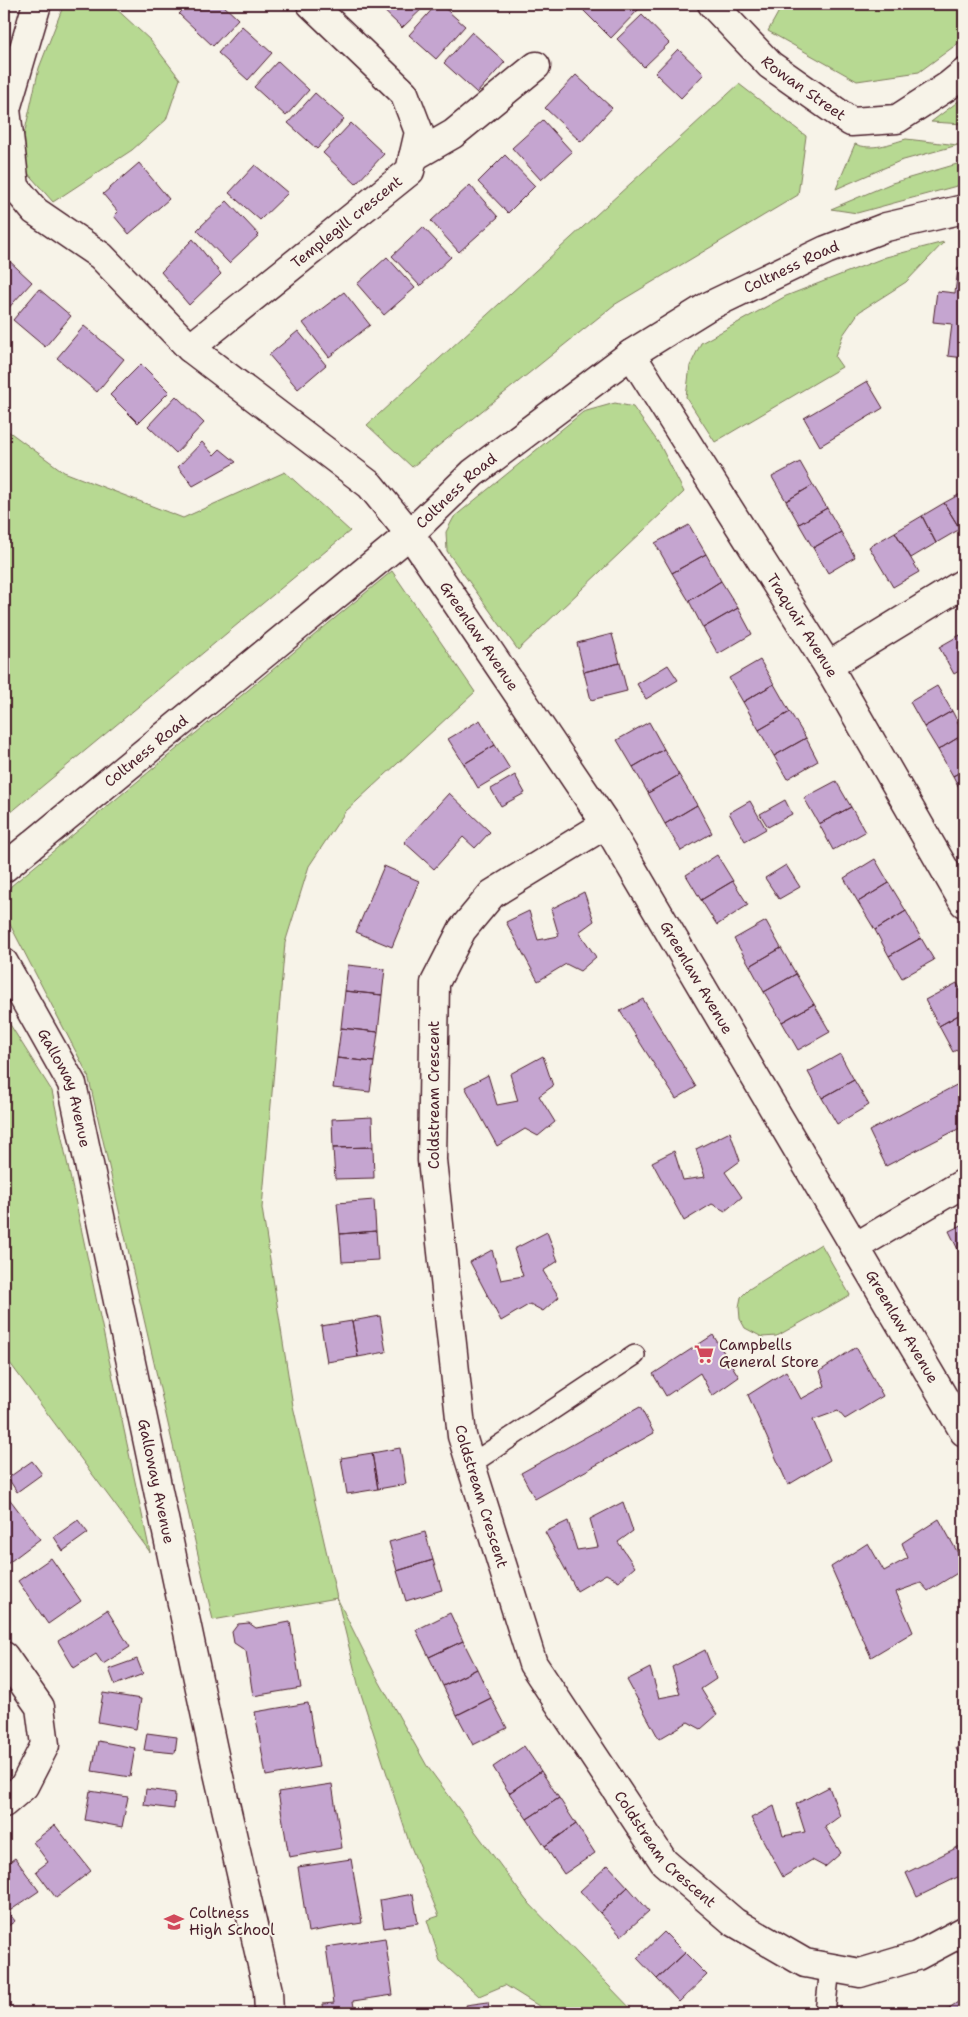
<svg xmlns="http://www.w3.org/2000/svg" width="968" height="2017" font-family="'Shantell Sans',sans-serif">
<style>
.green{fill:#b7d992;stroke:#807c5e}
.building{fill:#c5a5d0;stroke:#4a1f2b}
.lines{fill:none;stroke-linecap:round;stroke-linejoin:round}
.lane-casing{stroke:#4a1f2b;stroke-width:22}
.street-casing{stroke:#4a1f2b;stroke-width:31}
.secondary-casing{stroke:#4a1f2b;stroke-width:31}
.lane{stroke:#f7f3e8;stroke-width:19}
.street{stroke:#f7f3e8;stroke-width:28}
.secondary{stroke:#f7f3e8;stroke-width:28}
.labels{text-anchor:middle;stroke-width:4;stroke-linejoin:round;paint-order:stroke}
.street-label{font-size:15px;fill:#4a1f2b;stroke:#f7f3e8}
.poi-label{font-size:15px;fill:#4a1f2b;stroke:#f7f3e8;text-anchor:start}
</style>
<rect width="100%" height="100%" fill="#f7f3e8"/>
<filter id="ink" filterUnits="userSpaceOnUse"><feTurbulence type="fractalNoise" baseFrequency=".02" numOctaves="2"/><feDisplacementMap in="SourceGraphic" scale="10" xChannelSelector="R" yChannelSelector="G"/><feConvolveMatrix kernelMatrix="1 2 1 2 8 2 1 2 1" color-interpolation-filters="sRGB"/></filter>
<g filter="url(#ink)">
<path class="green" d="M64,4H111L150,40L180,79L166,120L132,150L53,202L18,162L39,68Z
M783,4H964V39L919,72L857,81L768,31Z
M739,84L806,136L798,195L614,305L412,467L367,425Z
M964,97V124L931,122Z
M906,139L958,145L900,161L836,189L855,144C872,151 889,144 906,139Z
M964,162V184L857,213L831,209L892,183Z
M944,242L906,282L859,312L843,335L835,357L842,367L715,442L686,397L690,366L701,343L786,296L886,257Z
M615,403L633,407L660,445L684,492L518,650L447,551L446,532L454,517L583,412Z
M4,428L64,472L183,518L285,472L350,531L4,818Z
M392,571L475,692L345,812L309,866L285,943L262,1208L293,1406L337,1598L375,1674L427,1766L526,1900L635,2013H550L505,1985L479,1996L440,1961L427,1920L439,1916L409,1842L359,1688L337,1598L213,1620L88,1075L4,913V899L11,886Z
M4,1015L52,1091L150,1552L4,1355Z
M821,1244L850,1295L777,1336L762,1337L745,1328L740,1319L739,1307L741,1297L749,1289Z"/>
<path class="building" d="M189,4H222L238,19L213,46L179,14Z
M377,4H427L402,28Z
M437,4H440L465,26L436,59L409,35Z
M579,4H636L640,8L611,38L578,5Z
M642,15L669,43L644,67L617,39Z
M242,26L272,53L248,80L218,53Z
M472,32L505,62L477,93L444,63Z
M678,49L704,74L681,98L655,73Z
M278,61L309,90L286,116L254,87Z
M576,75L612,108L581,142L545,108Z
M315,93L344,119L317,149L288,123Z
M543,120L572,152L541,180L512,148Z
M351,123L384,154L356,184L323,153Z
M505,155L535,186L508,213L478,182Z
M139,163L169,199L129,234L114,216L118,212L103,194Z
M255,165L288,193L260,220L229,193Z
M470,185L498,217L459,252L431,221Z
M227,201L259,235L229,263L197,230Z
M423,227L451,257L420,286L392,256Z
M193,239L221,274L189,305L161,272Z
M4,256L32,282L4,313Z
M387,257L415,288L384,315L357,284Z
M958,268L964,269V358L948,356L952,324L933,322L937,291L955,293Z
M39,289L71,316L45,347L13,320Z
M344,292L370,325L329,357L303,323Z
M84,326L124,359L97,392L57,358Z
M298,331L326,365L298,389L269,355Z
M141,364L169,392L138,423L110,395Z
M867,381L883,408L820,446L804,418Z
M176,396L204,423L176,453L148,426Z
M202,442L214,455L220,449L236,462L193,486L178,467Z
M800,462L813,485L786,501L772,477Z
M813,485L827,508L799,524L786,501Z
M964,492V527L960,529L944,503Z
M944,503L960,529L936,543L922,516Z
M827,508L841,532L813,548L799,524Z
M922,516L936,543L911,558L895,532Z
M689,525L706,554L672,573L655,543Z
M841,532L855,557L828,573L813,548Z
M895,532L919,572L893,587L869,547Z
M706,554L721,581L689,601L672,573Z
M721,581L738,608L703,628L689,601Z
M738,608L752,634L718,654L703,628Z
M612,634L620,663L584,672L577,643Z
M960,635L964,642V668L954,674L939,647Z
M760,660L774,684L743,702L729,678Z
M620,663L627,691L591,700L584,672Z
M668,665L678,680L646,699L637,684Z
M774,684L790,712L759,730L743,702Z
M937,686L952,711L924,727L910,702Z
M952,711L964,734L938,750L924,727Z
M790,712L806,738L774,756L759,730Z
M480,720L495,745L464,764L448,739Z
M649,722L664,749L633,767L617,740Z
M964,734V770L953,776L938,750Z
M806,738L818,761L787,779L774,756Z
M495,745L510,769L478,788L464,764Z
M664,749L679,775L648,793L633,767Z
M964,770V797L953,776Z
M515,775L525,793L501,806L491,789Z
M679,775L697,805L665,824L648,793Z
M836,781L851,807L819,824L804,798Z
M449,793L490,832L475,848L463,837L434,869L404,842Z
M785,800L792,814L768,827L760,814Z
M750,801L766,829L745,841L729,813Z
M697,805L712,833L681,851L665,824Z
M851,807L865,832L833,850L819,824Z
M717,855L733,881L701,900L686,875Z
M875,859L889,883L858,902L844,878Z
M786,865L800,887L779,899L765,878Z
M384,866L419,881L392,947L356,932Z
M733,881L748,905L717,925L701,900Z
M889,883L906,911L875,930L858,902Z
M584,892L594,921L579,932L596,957L580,971L566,964L538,981L506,922L529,911L538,940L559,936L551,909Z
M906,911L921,938L889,956L875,930Z
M766,921L781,948L750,966L734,939Z
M921,938L934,960L902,978L889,956Z
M781,948L796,974L764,992L750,966Z
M348,965L385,969L382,995L345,991Z
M796,974L814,1004L782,1022L764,992Z
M957,983L964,996V1012L939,1026L925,1000Z
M345,991L382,995L378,1032L341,1028Z
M643,999L696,1087L676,1099L620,1011Z
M814,1004L830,1032L798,1050L782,1022Z
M964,1012V1045L953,1052L939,1026Z
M341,1028L378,1032L374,1062L337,1058Z
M840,1054L854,1080L822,1098L808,1072Z
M543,1056L553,1086L539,1096L555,1122L538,1136L525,1129L497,1146L465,1087L488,1075L497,1105L518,1101L510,1074Z
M337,1058L374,1062L370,1092L333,1088Z
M854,1080L869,1105L837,1124L822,1098Z
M964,1081V1126L886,1166L869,1131Z
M372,1117L373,1147L333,1148L332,1119Z
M730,1132L740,1161L725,1172L742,1197L725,1211L712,1204L684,1221L652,1162L674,1151L683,1180L705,1177L696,1149Z
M373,1147L374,1178L335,1179L333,1148Z
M374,1200L376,1231L340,1234L337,1203Z
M964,1224V1262L949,1231Z
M376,1231L378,1260L342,1262L340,1234Z
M547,1232L558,1261L543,1271L559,1297L543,1311L530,1304L501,1321L470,1262L492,1250L501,1280L523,1276L514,1249Z
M380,1316L386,1352L358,1357L352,1321Z
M352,1321L358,1357L327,1362L321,1326Z
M713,1335L739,1377L712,1396L700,1373L666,1396L653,1374Z
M856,1347L883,1396L845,1419L838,1411L813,1420L830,1460L788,1485L748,1395L786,1371L801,1399L825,1386L820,1371Z
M640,1407L654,1433L535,1499L521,1473Z
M400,1448L406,1484L378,1489L372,1453Z
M372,1453L378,1489L347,1494L341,1458Z
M32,1461L42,1474L17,1492L8,1478Z
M8,1497L40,1539L7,1564L4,1560V1500Z
M623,1502L633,1531L618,1542L635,1567L619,1581L606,1574L577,1591L545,1532L568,1521L577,1550L598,1547L590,1519Z
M939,1519L964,1564V1569L928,1591L921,1583L896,1592L913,1632L871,1657L831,1567L868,1543L884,1571L908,1558L902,1543Z
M78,1520L88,1533L63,1551L54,1537Z
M425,1532L433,1560L397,1571L389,1542Z
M51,1558L81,1601L48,1624L18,1581Z
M433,1560L442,1590L406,1601L397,1571Z
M107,1610L130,1647L103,1664L96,1654L74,1668L58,1641Z
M450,1613L463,1641L429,1657L416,1630Z
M290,1622L301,1688L253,1696L246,1651L234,1643L232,1632L238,1624L249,1623L256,1628Z
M463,1641L477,1669L443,1686L429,1657Z
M705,1650L716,1679L701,1689L717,1715L701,1729L688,1722L659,1739L627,1680L650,1668L659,1698L680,1694L672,1667Z
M137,1659L143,1674L115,1685L109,1669Z
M477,1669L491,1698L457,1715L443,1686Z
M103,1693L141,1699L136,1729L98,1722Z
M491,1698L507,1728L473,1745L457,1715Z
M308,1703L319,1767L266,1776L255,1712Z
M147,1733L177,1737L175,1753L144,1750Z
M98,1741L135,1748L130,1777L92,1771Z
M964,1743V1766L956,1748Z
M524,1746L541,1771L509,1793L493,1767Z
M541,1771L559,1798L527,1819L509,1793Z
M332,1784L342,1848L289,1857L278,1792Z
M829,1787L840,1816L825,1827L841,1853L825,1867L812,1860L783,1877L751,1818L774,1806L783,1836L805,1832L796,1804Z
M146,1789L175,1793L174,1809L144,1805Z
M90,1791L128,1797L122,1827L85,1820Z
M559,1798L576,1824L545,1846L527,1819Z
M576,1824L595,1853L564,1874L545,1846Z
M55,1825L91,1871L56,1898L36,1871L48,1862L33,1842Z
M964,1844V1874L917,1897L906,1873Z
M15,1858L39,1891L8,1912L15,1921L4,1929V1866Z
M351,1859L362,1923L308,1932L298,1867Z
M608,1865L628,1887L600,1913L580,1891Z
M628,1887L649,1911L621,1936L600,1913Z
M413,1894L418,1923L384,1928L380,1900Z
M664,1932L685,1953L657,1979L637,1958Z
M385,1938L393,1995L353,2001L355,2013H324L323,2004L334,2003L326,1947Z
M685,1953L707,1975L679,2002L657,1979Z
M964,1998V2013H948L946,2010Z
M488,2002L490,2013H468L466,2005Z"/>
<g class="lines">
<defs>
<path id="lane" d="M471,1464L635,1355
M825,2013L830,1968"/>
<g id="street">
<path id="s1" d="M37,4L6,109L15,187L35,211L101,256L190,348L370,485L410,534L606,824L964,1432"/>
<path id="s2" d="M712,4L770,65L851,122L897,119L948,86L964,73"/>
<path d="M413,157L453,134L536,66"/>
<path id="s3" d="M190,348L410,171L419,132L404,93L311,4"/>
<path id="s4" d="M631,354L828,666L964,903"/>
<path d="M828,666L964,583"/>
<path id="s5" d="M606,824L492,894L462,930L435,983L432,1160L462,1436L533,1664L664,1862L734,1922L805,1963L860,1973L917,1956L964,1931"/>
<path id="s6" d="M4,963L72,1084L216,1764L268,1991L269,2013"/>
<path d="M855,1247L964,1183"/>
<path d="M4,1656L40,1707L45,1745L24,1786L4,1803"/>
</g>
<g id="secondary">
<path id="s7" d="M4,868L410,534L473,473L631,354L707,307L826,250L886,227L964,209"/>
</g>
</defs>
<use href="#lane" class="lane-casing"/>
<use href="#street" class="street-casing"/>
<use href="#secondary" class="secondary-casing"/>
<use href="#lane" class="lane"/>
<use href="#street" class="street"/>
<use href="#secondary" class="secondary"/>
</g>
</g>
<defs>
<symbol id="supermarket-bare" viewBox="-9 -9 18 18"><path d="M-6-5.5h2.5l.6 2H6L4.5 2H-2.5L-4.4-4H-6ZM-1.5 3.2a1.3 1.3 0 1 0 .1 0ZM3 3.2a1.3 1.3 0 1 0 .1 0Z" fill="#d1495b" stroke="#f7f3e8" stroke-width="2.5" paint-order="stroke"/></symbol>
<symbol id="school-bare" viewBox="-9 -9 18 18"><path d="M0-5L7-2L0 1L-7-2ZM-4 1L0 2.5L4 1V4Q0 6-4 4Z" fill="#d1495b" stroke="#f7f3e8" stroke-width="2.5" paint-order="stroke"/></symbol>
</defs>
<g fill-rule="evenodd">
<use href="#supermarket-bare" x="690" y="1340" width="28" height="28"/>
<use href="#school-bare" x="160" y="1908" width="28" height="28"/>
</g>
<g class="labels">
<g class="street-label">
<text dy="5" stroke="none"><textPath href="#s2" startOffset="125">Rowan Street</textPath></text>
<text dy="5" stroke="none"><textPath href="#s3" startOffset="201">Templegill crescent</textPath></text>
<text dy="5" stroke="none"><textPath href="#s7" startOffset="994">Coltness Road</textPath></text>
<text dy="5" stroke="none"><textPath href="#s7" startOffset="589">Coltness Road</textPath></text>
<text dy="5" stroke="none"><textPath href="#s4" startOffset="321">Traquair Avenue</textPath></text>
<text dy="5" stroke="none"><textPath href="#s1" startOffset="840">Greenlaw Avenue</textPath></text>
<text dy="5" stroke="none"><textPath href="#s7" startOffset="184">Coltness Road</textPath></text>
<text dy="5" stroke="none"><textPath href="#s1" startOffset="1245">Greenlaw Avenue</textPath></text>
<text dy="5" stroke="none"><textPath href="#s6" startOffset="140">Galloway Avenue</textPath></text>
<text transform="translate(434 1095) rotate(-90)" y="5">Coldstream Crescent</text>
<text dy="5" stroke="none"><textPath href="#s1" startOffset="1650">Greenlaw Avenue</textPath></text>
<text dy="5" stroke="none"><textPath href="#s6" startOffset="545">Galloway Avenue</textPath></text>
<text dy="5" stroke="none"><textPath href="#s5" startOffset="758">Coldstream Crescent</textPath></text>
<text dy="5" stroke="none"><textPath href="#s5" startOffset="1162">Coldstream Crescent</textPath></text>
</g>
<g class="poi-label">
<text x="719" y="1350">Campbells<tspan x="719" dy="17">General Store</tspan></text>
<text x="189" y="1918">Coltness<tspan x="189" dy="17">High School</tspan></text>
</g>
</g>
<rect width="968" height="2017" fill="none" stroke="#f7f3e8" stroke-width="20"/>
<rect x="10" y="10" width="948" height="1997" fill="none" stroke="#4a1f2b" stroke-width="2" filter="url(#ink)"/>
</svg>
